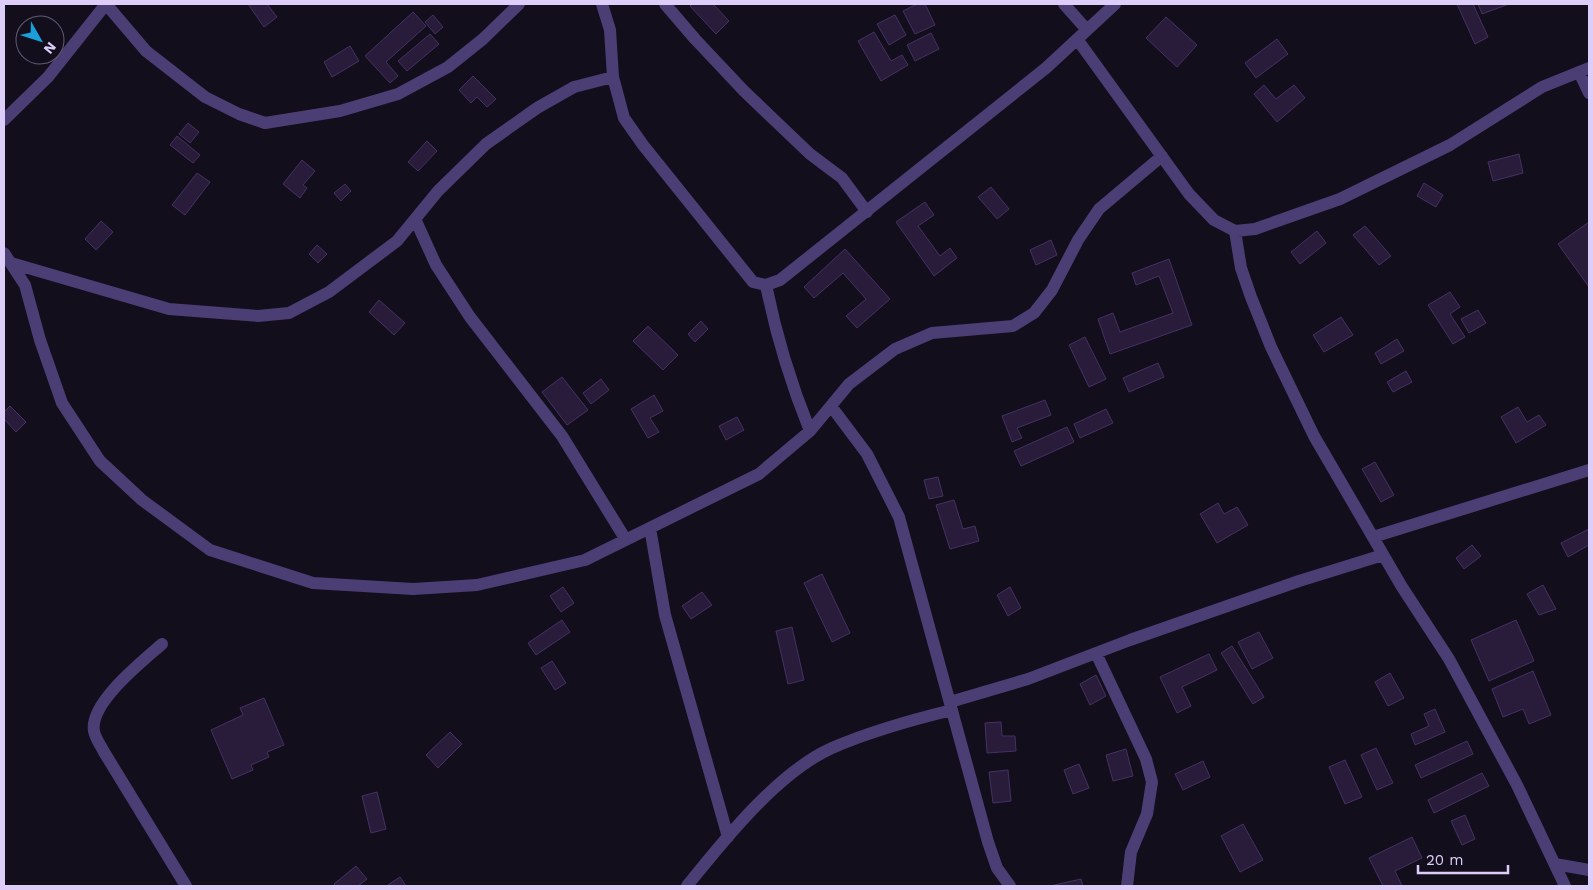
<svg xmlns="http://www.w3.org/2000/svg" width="1593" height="890" font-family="'Work Sans',sans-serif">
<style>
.building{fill:#281c3a;stroke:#453163}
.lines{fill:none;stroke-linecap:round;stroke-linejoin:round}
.minor{stroke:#4b3e75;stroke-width:12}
</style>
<rect width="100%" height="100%" fill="#130e1c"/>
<path class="building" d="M248,4H267L277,17L264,27Z
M693,4H713L729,21L716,34L690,6Z
M917,4H925L935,25L915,34L903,11Z
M1457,4H1473L1488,37L1475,44Z
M1478,4H1509L1482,14Z
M413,12L426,26L386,62L398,76L390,83L365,56Z
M433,15L443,27L435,34L425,22Z
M895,15L906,35L889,45L877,24Z
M1166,17L1197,45L1177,67L1146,38Z
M874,32L891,61L902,55L908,65L881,81L858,41Z
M931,33L939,49L915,61L907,45Z
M430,34L439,44L407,71L398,61Z
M1277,39L1288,54L1256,78L1245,63Z
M350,46L359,61L332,77L324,62Z
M473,76L496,99L487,107L477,97L471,103L459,90Z
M1264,85L1276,99L1294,85L1305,98L1277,122L1254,94Z
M188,123L199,132L190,143L179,134Z
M177,136L200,155L193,163L170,145Z
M427,141L437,151L418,171L408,162Z
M1519,154L1523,173L1493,181L1488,162Z
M302,160L315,171L303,185L307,188L300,198L283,184Z
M197,173L210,182L185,215L172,205Z
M1424,183L1443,195L1436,207L1417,196Z
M345,184L351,191L341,201L334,193Z
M991,187L1009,209L997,219L978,197Z
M925,202L934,215L918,226L940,256L950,248L957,258L934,276L896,222Z
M101,221L113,232L96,250L85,239Z
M1589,222V287L1558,244Z
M1365,226L1391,256L1379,265L1353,235Z
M1317,231L1326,243L1300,264L1291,252Z
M1051,240L1057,255L1036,265L1030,250Z
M317,245L327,254L318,263L309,254Z
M845,249L890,299L857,328L846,316L866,299L843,273L814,298L804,287Z
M1169,259L1192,325L1110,354L1098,319L1113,313L1120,332L1173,313L1159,276L1136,285L1132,273Z
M1450,292L1460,307L1450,314L1465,337L1453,344L1428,305Z
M379,300L405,323L394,335L369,312Z
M1478,310L1486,323L1469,333L1461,319Z
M1341,317L1353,335L1324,352L1313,335Z
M701,321L708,329L695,342L688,334Z
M648,326L678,355L663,370L633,341Z
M1085,337L1106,379L1089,387L1069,345Z
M1397,339L1404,351L1381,364L1375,353Z
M1158,363L1164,377L1129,392L1123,378Z
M1406,371L1412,382L1393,392L1387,382Z
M562,377L588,410L567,425L542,392Z
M601,379L609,390L591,404L583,393Z
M654,395L663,411L650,418L659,432L648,438L631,409Z
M1045,400L1051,415L1017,428L1022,438L1012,442L1002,416Z
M10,406L26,422L16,432L4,419V412Z
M1518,407L1527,422L1539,415L1546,425L1516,443L1501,417Z
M1106,409L1113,423L1080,438L1074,424Z
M737,417L744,430L726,440L719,426Z
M1067,427L1074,442L1021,466L1014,451Z
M1375,462L1394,495L1381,502L1362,469Z
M938,477L943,496L929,499L924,480Z
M954,500L963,529L975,526L979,541L950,549L936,505Z
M1218,503L1224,514L1237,507L1248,525L1217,543L1200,514Z
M1589,529V545L1568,557L1561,543Z
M1472,545L1481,556L1464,569L1456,558Z
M822,574L850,633L832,642L804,583Z
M1543,585L1556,609L1539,615L1527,594Z
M563,587L574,603L561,612L550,596Z
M1010,587L1021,608L1008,616L997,595Z
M702,592L712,605L691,619L682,606Z
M562,620L570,632L536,655L528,643Z
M1516,620L1534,661L1489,681L1471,640Z
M792,627L804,680L788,684L776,631Z
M1259,632L1273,658L1252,669L1238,642Z
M1232,646L1264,697L1253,704L1221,653Z
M1209,654L1217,670L1182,687L1191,706L1177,713L1160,677Z
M552,661L566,683L555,690L541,668Z
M1533,671L1551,715L1529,724L1523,709L1503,717L1492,689Z
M1390,673L1404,698L1388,706L1375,682Z
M1096,675L1106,696L1090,705L1080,684Z
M264,698L284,745L267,752L269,757L251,765L253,770L232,779L211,730L243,715L240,708Z
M1435,709L1445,732L1415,745L1411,734L1429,726L1424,714Z
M1001,722L1002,736H1015L1016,751L987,753L985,723Z
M450,732L462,744L438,768L426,755Z
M1467,741L1473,754L1421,778L1415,765Z
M1376,748L1393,783L1377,790L1361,755Z
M1126,749L1133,776L1113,781L1106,755Z
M1345,760L1362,797L1345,804L1329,767Z
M1203,761L1210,777L1183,790L1175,774Z
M1079,764L1089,788L1073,794L1064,770Z
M1008,770L1011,801L993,803L989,772Z
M1482,773L1489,786L1434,813L1428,800Z
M377,792L386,829L371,833L362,796Z
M1465,815L1475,839L1462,845L1451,821Z
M1243,824L1263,860L1240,872L1221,836Z
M1412,837L1422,858L1395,871L1402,886H1383L1369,858Z
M356,866L367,879L358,886H336L334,884Z
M400,877L406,886H389L388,885Z
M1081,879L1083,886H1050Z"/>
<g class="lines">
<path class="minor" d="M106,4L146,51L205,97L239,114L265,123L340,111L398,94L448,67L483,39L519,4
M602,4L610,30L613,77L624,118L643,145L753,282L766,285L780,280L1046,68L1115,4
M665,4L695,39L744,91L810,154L842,178L867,212
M1064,4L1087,30
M1077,39L1189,194L1214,220L1235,231L1255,229L1340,199L1450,145L1542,87L1589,68
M1579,72L1589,93
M4,120L48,77L106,4
M416,221L436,265L470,317L562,436L626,540
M1235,231L1241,268L1251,297L1271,347L1314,436L1402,587L1449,659L1517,785L1565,886
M4,253L25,285L40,340L62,403L100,461L142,500L210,550L313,583L413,589L477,585L585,560L759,474L810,431L849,384L895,349L932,333L1013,326L1034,313L1052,290L1078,240L1099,209L1162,156
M11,263L169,309L258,316L289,313L329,292L397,241L438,191L486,144L537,108L574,87L613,77
M766,285C776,335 791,384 810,431
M831,406L867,454L899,517L988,842L997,868L1010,886
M650,528L665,615L728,837
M1373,537L1589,470
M162,644C143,661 89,703 94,731C95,738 101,746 104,752L186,886
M1096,653L1146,759L1152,782L1147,814L1131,852L1127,886
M950,702L1028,679L1130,640L1299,581L1383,555
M1555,864L1589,870
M687,886C724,840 778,772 832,748C871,731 911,720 952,710"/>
</g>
<rect width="1593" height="890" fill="none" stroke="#dccef9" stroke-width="10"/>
<g transform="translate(40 40) rotate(129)"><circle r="24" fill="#130e1c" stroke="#635b74"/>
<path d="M0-4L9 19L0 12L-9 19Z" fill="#1b9fd8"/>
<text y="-8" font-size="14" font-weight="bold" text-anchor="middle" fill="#dccef9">N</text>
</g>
<path d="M1418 865v8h90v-8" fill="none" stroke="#dccef9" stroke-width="2.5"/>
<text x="1426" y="865" font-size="15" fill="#dccef9" stroke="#130e1c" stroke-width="4" paint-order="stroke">20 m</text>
</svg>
